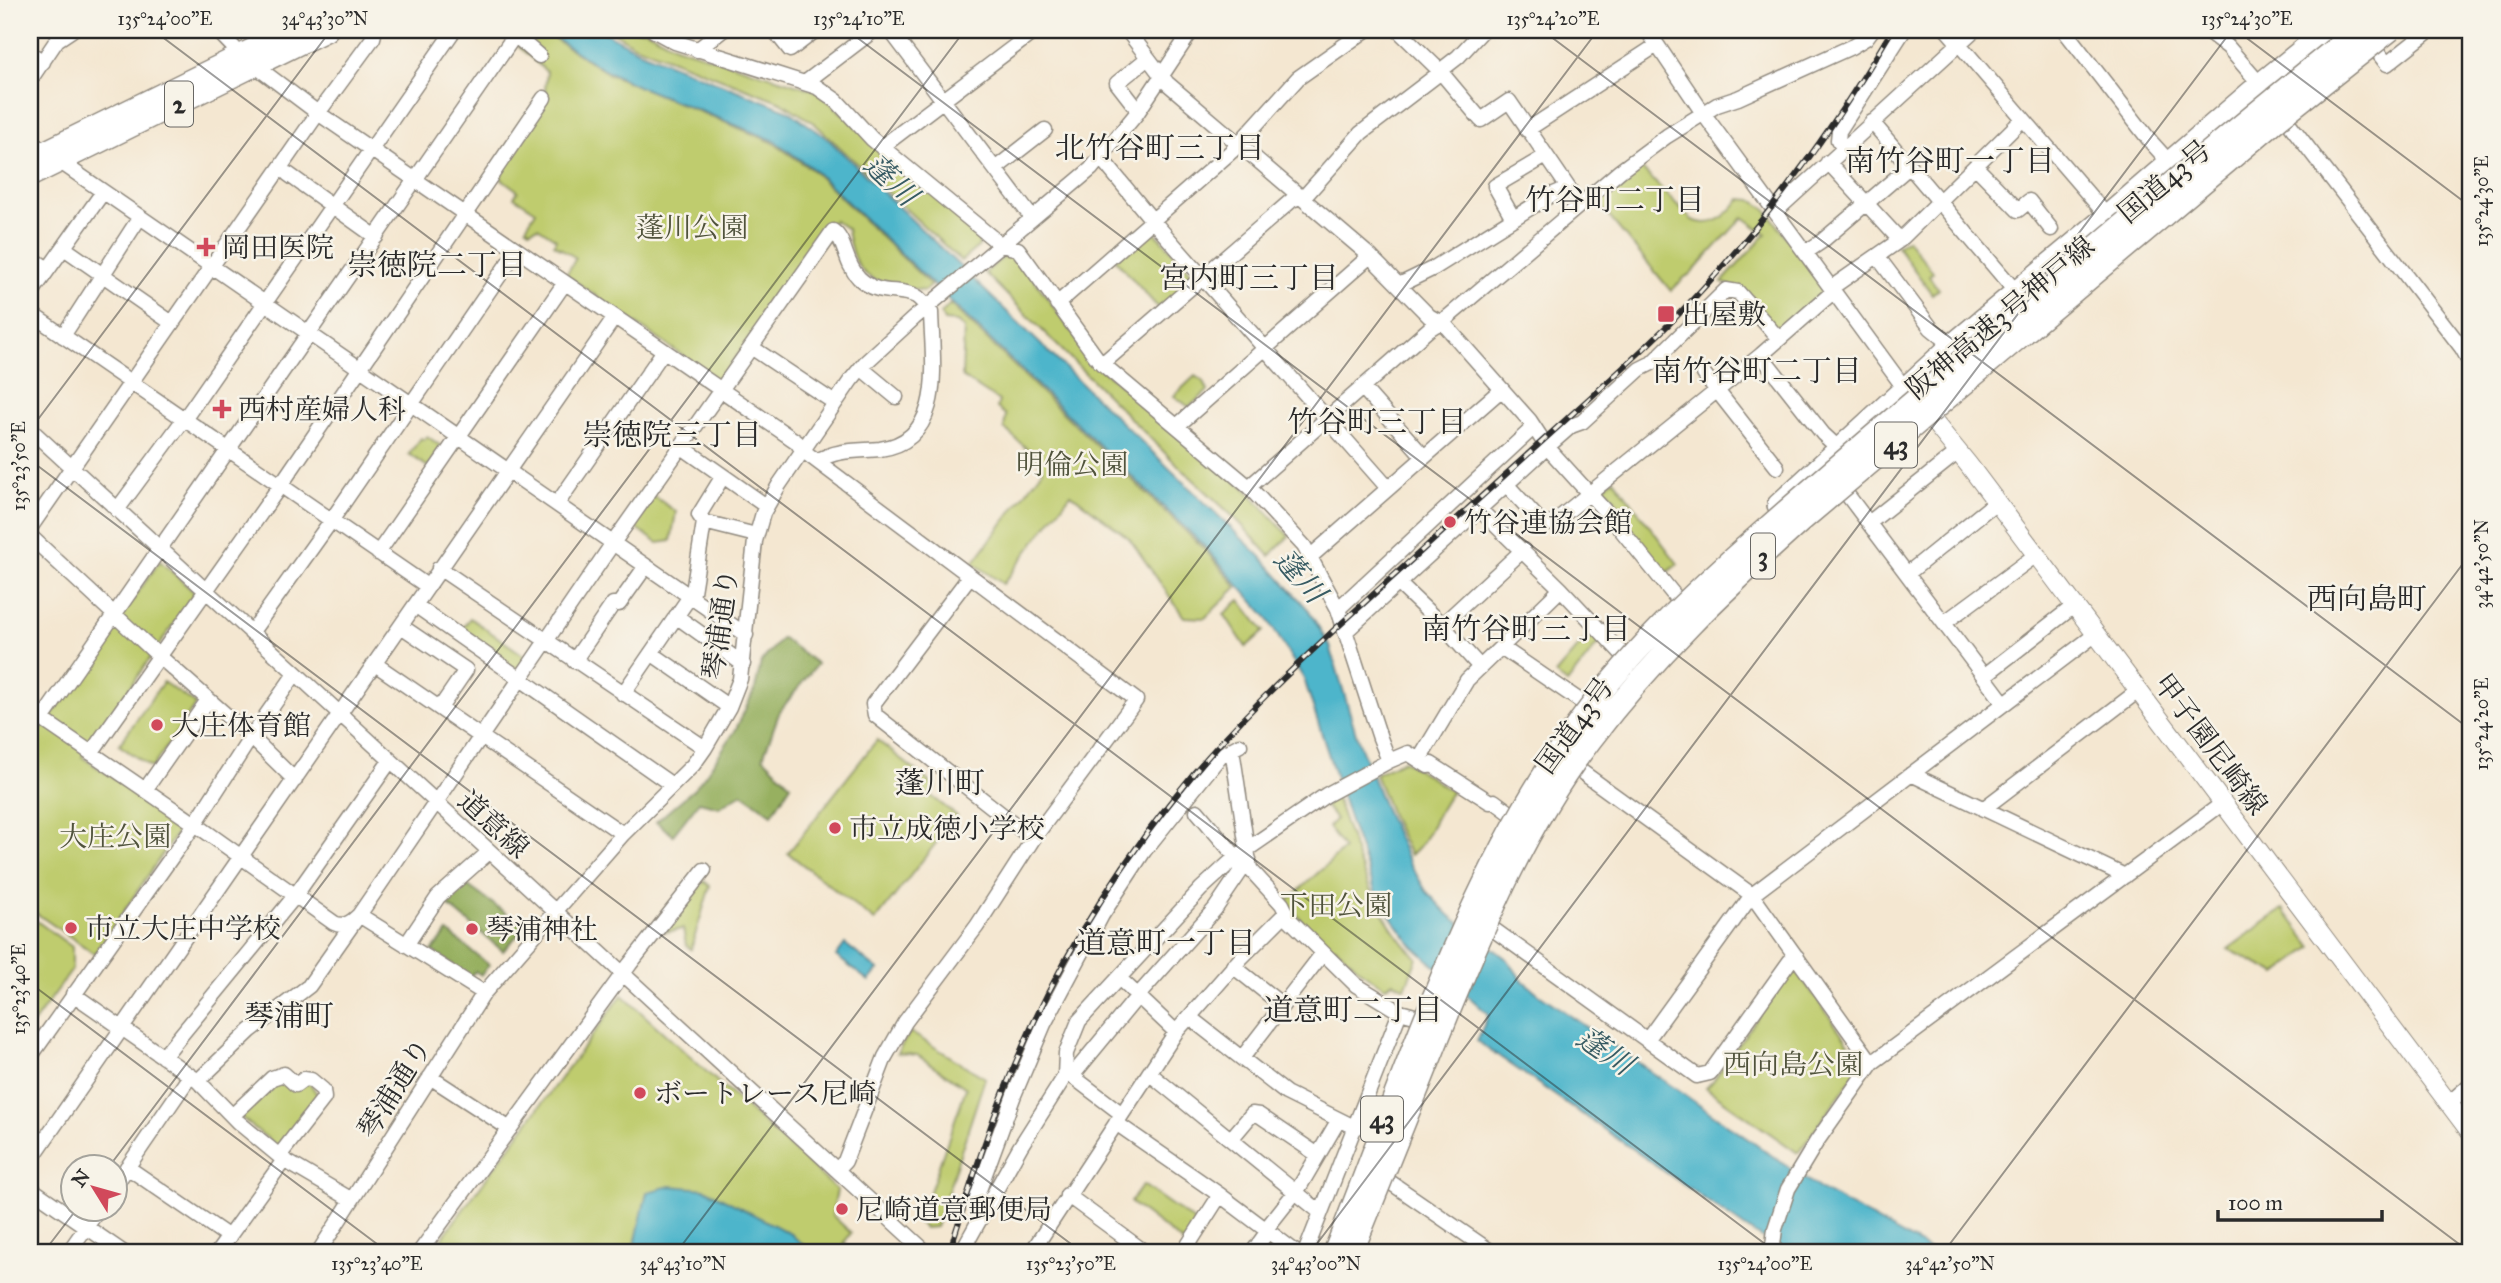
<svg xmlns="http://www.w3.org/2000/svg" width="2501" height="1283" font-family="'IM FELL Great Primer','Noto Serif JP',serif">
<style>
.green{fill:#bfcc6e;stroke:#757c4c;stroke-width:2}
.forest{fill:#97b061;stroke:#616e46;stroke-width:2}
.water{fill:#4db5cb;stroke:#3c707b;stroke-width:2}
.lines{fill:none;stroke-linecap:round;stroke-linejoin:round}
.minor-casing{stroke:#90897e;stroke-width:17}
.major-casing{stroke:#90897e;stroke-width:20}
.highway-casing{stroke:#90897e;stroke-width:24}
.minor{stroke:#fff;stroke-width:14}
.major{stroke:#fff;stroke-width:18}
.highway{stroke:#fff;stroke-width:21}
.rail-casing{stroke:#2b2b2b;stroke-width:6}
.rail{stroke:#f7f3e8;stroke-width:3.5;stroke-dasharray:10;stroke-linecap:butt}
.highway-bridge-casing{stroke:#90897e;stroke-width:24;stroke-linecap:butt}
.highway-bridge{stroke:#fff;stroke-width:21}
.ticks{fill:none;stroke:#2b2b2b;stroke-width:2;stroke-opacity:0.45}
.poi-dot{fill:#d1495b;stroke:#f7f3e8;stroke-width:2.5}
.labels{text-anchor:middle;stroke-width:5;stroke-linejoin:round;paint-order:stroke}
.shield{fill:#f7f3e8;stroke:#686764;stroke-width:2}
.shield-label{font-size:26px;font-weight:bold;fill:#2b2b2b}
.street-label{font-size:28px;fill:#2b2b2b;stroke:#f7f3e8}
.park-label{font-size:28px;fill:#50533c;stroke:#f7f3e8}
.poi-label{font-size:28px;fill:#2b2b2b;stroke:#f7f3e8;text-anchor:start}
.neighbourhood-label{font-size:30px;fill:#2b2b2b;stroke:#f7f3e8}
.water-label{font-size:30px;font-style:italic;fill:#375b63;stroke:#f7f3e8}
.neatline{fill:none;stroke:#2b2b2b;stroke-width:2.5}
.ticks-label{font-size:18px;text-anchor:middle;fill:#2b2b2b}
</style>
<rect width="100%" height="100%" fill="#f7f3e8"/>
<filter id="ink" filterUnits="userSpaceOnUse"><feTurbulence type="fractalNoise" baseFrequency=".0143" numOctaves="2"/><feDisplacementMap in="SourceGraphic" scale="14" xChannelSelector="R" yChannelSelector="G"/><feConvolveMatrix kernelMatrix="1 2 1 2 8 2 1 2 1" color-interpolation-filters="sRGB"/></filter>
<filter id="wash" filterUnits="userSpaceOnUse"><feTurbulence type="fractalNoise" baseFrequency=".00686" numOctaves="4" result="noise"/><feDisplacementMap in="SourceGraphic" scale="28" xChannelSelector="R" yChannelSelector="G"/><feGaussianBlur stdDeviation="1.57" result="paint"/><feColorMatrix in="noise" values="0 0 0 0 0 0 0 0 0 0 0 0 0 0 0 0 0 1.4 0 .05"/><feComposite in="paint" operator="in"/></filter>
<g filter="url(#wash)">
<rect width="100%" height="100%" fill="#f4e7d1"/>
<path class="green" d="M516,30H541L609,74L772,142L812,170L931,285L924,291C876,283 854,283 847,229L834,220L719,381L566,275L576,258L554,244L556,239L538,227L530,230L526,227L536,211L514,197L518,191L498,176L544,98L547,72L518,46Z
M610,30H646L675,46L817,91L979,234V246L961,261L814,123L781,102L634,45Z
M1639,166L1692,220C1714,229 1727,216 1740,199L1752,200L1766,209L1823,288L1821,294L1777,330L1730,286L1722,282L1766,234L1743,217L1691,274L1685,277L1671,291L1596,201Z
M1151,228L1195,276L1160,310L1115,259Z
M1907,239L1933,272L1929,276L1938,289L1932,294L1897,246Z
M1015,253L1094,363L1246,489L1289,536L1270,556L1240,523L1166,454L985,273L1004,256Z
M950,304L1207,552L1237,587L1205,618L1184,617L1129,538L1071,494L1003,584L973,563L1043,470L1037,458L1004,428L1006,415L997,408L999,401L962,377L964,328L957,322L944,321L941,314Z
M1195,376L1204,382L1208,391L1189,407L1174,396Z
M427,436L442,447L428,467L409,454L421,438L424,440Z
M1614,479L1678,564L1666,573L1662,571L1614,514L1621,507L1604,487Z
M654,496L676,512L671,541L658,543L633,526Z
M160,561L195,593L82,757L177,821L178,831L95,954L30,909V721L42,729Z
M1240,600L1264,631L1246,647L1224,614Z
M470,618L529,659L519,672L460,632Z
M1592,631L1601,640L1567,683L1555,674Z
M163,682L196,704L152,768L119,745Z
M877,740L936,787L930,795L957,816L875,921L788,853Z
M1404,760L1452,792C1436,809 1428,844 1410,855L1394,822L1375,774Z
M1336,797C1357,856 1371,912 1417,958L1405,988L1393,982L1385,987L1362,972L1336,947L1331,950L1309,929L1286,902L1344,849L1328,827L1336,819L1324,805Z
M704,881L710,886L691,949L686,945L683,929L665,932Z
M2283,909L2312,947L2277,974L2228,949Z
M30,916L72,947V970L30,1028Z
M1793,966L1860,1059V1067L1798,1153L1706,1088L1713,1081Z
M622,995L837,1190L832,1215L851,1233L844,1243L855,1251L854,1253H431Z
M910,1032L985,1078L936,1227L924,1228L919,1223L966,1088L917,1055L897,1053Z
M273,1079L309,1082L319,1097L283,1145L277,1146L239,1116Z
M1143,1185L1198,1224L1185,1244L1130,1202Z"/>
<path class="forest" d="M782,638L817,664L780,711L763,757L791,785L772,814L742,793L719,807L699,802L673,835L656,822L694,789L706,774L735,731L755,689L761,662Z
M464,883L525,927L503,951L442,900Z
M448,932L489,965L481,975L475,971L470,977L432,951Z"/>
<path class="water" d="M543,30H600L643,53L789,111L828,139L1261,557L1307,608L1330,646L1357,737L1384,807L1409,862L1426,891L1449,915L1508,960L1521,979L1539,994L1823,1191L1935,1253H1789L1756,1235L1477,1041L1488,1016L1487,1013L1413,946L1378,899L1352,827L1304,679L1266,616L1204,546L813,169L773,140L638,86L601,68Z
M845,944L878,970L869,981L836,956Z
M670,1186L705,1189L791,1234L812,1253H633L647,1192Z"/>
</g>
<g filter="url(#ink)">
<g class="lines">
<defs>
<path id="minor" d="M217,30L241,55L318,113L797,442L802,450L1136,700L1033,839L977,926L905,1022L885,1057L845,1161L837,1170
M653,30L675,42L817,87L837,101L872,139L1001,245L1018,249L1099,361L1249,487L1304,546L1338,609L1380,738L1389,761
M774,30L790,50L816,30
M890,30L1032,218
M1127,30L1167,83L1370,256L1429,316L1445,325L1530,421L1547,447L1614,521L1678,600
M1398,30L1440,71L1481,120L1509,101L1580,205
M1647,30L1703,113L1905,389
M1947,30L2107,216
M2064,30L2151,142L2169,162
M2206,30L2228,47L2264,89
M510,31L539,56
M2373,46L2387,64L2430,30
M697,50L723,30
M30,53L43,62
M1440,71L1458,57L1483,30
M30,80L57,40L72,30
M806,82L874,30
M2278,109L2462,348L2471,364
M1138,110L1117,83L1148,58
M1872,122L2016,292
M1527,130L1657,45
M30,141L746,635
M883,146L1036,30
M1844,148L1838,140L1839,131L1904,30
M1101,158L1152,220L1388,488
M1828,162L1900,240
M1976,167L2018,210L2029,201L2051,229
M995,169L1045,130
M288,174L376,237
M1776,211L1974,30
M1513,218L1495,186L1546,156
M64,248L172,323
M1806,252L1821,242L1910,166
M1877,256L1931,328L1952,345
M30,257L48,269
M1399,285L1434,268L1549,196L1568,188
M1831,288L1900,240L2023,119
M30,295L103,192
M1057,304L1233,150L1298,78L1366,30
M30,313L427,586
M63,336L140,217
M751,347L835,403
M1761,355L1823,434L1838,448
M1102,364L1292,200L1306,195L1361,133L1441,72
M861,368L896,397
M1704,374L1777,467
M1362,387L1424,457
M1177,426L1370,256
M30,429L927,1253
M682,447L766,506
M1506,484L1539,520L1545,524L1553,523L1761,355L1834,291
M1249,487L1429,329L1448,317L1620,171L1667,136L1717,105L1738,98L1851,47L1866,38L1872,30
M1843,489L2004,703
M557,504L663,352
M1479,509L1561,589
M117,510L190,411L454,30
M704,522L756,535
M1869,523L1958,452
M30,528L318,113L373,38L375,30
M30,536L159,656L251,737L295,674
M378,553L564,284
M1310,557L1502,389
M439,568L705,748
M1907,574L1996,502
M970,576L873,704L875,715L1033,839
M1398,583L1442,625L1480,667
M415,605L672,785
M1338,609L1534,427
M676,616L743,664
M1944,623L2036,555
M1442,625L1523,550
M401,626L466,670L440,708
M1345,632L1547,447L1571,426L1582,422L1640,369L1652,363L1726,290L1738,292L1779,339
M251,633L331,521L517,250
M1501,647L1586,705
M651,653L729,707
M574,661L613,604H619L646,566
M375,664L623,834
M1984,676L2074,606
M623,694L693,592L704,522L699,515L723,476
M30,711L195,824L334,923C344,928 352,922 359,915L613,543L833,231C846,240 844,263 859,278C879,297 898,287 916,296C921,299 927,307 931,312C932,360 947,440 880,449C858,451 837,449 817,461
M42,719L515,35
M1232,749L1250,869L1282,904L1290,920L1356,985L1400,1012L1422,1018
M91,753L280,486L544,98
M1419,760L1467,680L1561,589L1625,657
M1575,767L1752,895L2096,634
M1911,774L2125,876
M145,790L208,700
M1983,809L2138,691
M1197,811L1236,857
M1490,927L1697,1076L1710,1073L1790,961L1797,957
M406,945L438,897L489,852
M1233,966L1282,1005
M1119,978L1176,1032
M73,994L198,1081L238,1122L284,1160L352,1200
M1189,1017L1286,1093L1356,1128
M1647,1040L1752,895L1872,1063
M30,1057L195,824L251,737L295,780
M163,1057L295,896L390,761
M1242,1058L1323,953
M1149,1073L1320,1212
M1065,1076H1072L1122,1114
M1072,1076L1142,991L1215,909L1249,859
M430,1077L510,1129
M198,1081L250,1031L309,986L359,915L484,993
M2448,1104L2471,1084
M232,1116L272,1078L284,1074L296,1085L304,1079L311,1080L323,1090L324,1098L279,1156
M1116,1123L1220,1195L1297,1253
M1231,1139L1252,1114L1259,1115L1318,1155
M30,1161L614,318
M127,1167L229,1237
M1387,1180L1493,1253
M116,1184L190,1076
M30,1188L124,1253
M1067,1195L1146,1253
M987,1205L976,1198L1014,1095L1044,1024L1102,915L1144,851L1221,755L1240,745
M1266,1229L1300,1186L1338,1121
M68,1253L98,1210
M217,1253L284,1160
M318,1253L484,993L623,834L693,765L705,748L729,707L740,679L755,541L763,513L779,485L851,380L865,363L914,318L1091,169L1137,113L1192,30
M419,1253L630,964L704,870
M961,1253L1020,1147L1065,1076L1066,1053L1079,1021L1201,889L1236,857L1326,795L1389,761L1408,753L1428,766L1431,764L1490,802L1494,801L1513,815
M1031,1253L1176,1032L1242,957L1286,913
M1183,1253L1220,1195
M1252,1253L1268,1231
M1305,1253L1400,1012
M1772,1253L1775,1229L1788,1189L1817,1141L1872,1063L2223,803"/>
<path id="major" d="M1920,405L1968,464L2471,1133"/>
<path id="highway" d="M30,159L292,30
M30,176L327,30
M1778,505L1952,345L2107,216L2260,84L2327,30"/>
</defs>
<use href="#minor" class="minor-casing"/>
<use href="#major" class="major-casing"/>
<use href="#highway" class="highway-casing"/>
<use href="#minor" class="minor"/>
<use href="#major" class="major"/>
<use href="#highway" class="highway"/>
<defs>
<path id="rail" d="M949,1253C971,1183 993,1113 1023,1046C1066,948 1126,855 1194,773C1237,722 1284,677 1332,632C1407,563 1484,495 1559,426C1598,390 1638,356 1675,318C1760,231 1830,135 1892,30"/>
</defs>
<use href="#rail" class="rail-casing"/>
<use href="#rail" class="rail"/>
<defs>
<path id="highway-bridge" d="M1334,1253C1405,1077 1461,890 1571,733C1625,656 1692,593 1763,531C1816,484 1870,438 1924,392C2068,271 2211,147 2358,30
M1352,1253C1384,1173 1417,1092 1449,1012C1488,918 1528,822 1591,740C1655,655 1725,590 1804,519L2281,117L2391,30"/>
</defs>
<use href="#highway-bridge" class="highway-bridge-casing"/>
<use href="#highway-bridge" class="highway-bridge"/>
</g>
</g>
<path class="ticks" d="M153,30L1777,1253M847,30L2471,1253M1542,30L2471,730M2236,30L2471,207M30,430L331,30M30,460L1083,1253M30,983L389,1253M108,1168L965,30M43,1253L76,1210M676,1253L1598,30M1310,1253L2232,30M1943,1253L2471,553"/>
<g class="poi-dot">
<path d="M202.5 236.5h7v7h7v7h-7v7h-7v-7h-7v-7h7z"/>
<rect x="1657" y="305" width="18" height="18" rx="3.5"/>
<path d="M218.5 398.5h7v7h7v7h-7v7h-7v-7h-7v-7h7z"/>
<circle cx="1450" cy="522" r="7"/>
<circle cx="157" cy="725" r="7"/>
<circle cx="835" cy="828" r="7"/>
<circle cx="71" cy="928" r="7"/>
<circle cx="472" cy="929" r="7"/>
<circle cx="640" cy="1093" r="7"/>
<circle cx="842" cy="1209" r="7"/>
</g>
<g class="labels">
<g class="shield">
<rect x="165" y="81.5" width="28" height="45" rx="5"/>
<rect x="1875" y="422.5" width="42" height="45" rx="5"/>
<rect x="1751" y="533.5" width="24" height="45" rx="5"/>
<rect x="1361" y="1096.5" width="42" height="45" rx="5"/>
</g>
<g class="shield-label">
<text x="179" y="113">2</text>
<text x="1896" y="454">43</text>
<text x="1763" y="565">3</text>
<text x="1382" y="1128">43</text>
</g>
<g class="street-label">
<text transform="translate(2164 181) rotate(-40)" y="10">国道43号</text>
<text transform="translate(2000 317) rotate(-40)" y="10">阪神高速3号神戸線</text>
<text transform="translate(720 624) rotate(-82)" y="10">琴浦通り</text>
<text transform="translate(1574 725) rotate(-54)" y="10">国道43号</text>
<text transform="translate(2211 744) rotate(53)" y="10">甲子園尼崎線</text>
<text transform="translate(494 824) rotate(43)" y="10">道意線</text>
<text transform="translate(394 1088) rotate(-58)" y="10">琴浦通り</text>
</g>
<g class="park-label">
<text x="692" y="237">蓬川公園</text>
<text x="1072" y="474">明倫公園</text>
<text x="115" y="846">大庄公園</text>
<text x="1336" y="915">下田公園</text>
<text x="1793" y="1074">西向島公園</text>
</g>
<g class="poi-label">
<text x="222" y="257">岡田医院</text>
<text x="1682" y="324">出屋敷</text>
<text x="238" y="419">西村産婦人科</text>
<text x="1464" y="532">竹谷連協会館</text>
<text x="171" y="735">大庄体育館</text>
<text x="849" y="838">市立成徳小学校</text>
<text x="85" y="938">市立大庄中学校</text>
<text x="486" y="939">琴浦神社</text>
<text x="654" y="1103">ボートレース尼崎</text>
<text x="856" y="1219">尼崎道意郵便局</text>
</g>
<g class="neighbourhood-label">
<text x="1160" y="158">北竹谷町三丁目</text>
<text x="1950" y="171">南竹谷町一丁目</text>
<text x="1615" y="210">竹谷町二丁目</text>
<text x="437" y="275">崇徳院二丁目</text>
<text x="1249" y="288">宮内町三丁目</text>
<text x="1757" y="381">南竹谷町二丁目</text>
<text x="1377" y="432">竹谷町三丁目</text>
<text x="672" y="445">崇徳院三丁目</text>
<text x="2367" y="609">西向島町</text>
<text x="1526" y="639">南竹谷町三丁目</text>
<text x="940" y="793">蓬川町</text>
<text x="1166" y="953">道意町一丁目</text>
<text x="1353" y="1020">道意町二丁目</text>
<text x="289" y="1026">琴浦町</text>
</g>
<g class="water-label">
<text transform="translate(891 180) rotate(43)" y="10">蓬川</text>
<text transform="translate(1300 576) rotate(49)" y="10">蓬川</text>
<text transform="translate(1605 1051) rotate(34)" y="10">蓬川</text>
</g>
</g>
<rect width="2501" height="1283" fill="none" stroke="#f7f3e8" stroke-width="77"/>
<g transform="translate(94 1188) rotate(307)"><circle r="33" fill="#f7f3e8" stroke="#a5a39c" stroke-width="2"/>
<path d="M0-5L12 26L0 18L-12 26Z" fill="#d1495b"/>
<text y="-10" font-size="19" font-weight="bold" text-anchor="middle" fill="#2b2b2b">N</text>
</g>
<path d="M2218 1210v10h164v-10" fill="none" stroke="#2b2b2b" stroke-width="3.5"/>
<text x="2228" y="1210" font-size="21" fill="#2b2b2b" stroke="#f7f3e8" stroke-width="5" paint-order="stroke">100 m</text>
<rect x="38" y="38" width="2424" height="1206" class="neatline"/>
<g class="ticks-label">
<text x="165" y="25">135°24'00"E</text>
<text x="325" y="25">34°43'30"N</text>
<text x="859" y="25">135°24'10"E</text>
<text x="1553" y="25">135°24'20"E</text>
<text x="2247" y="25">135°24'30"E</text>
<text transform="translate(2482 201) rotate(-90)" y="6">135°24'30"E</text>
<text transform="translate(19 466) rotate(-90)" y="6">135°23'50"E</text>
<text transform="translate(2482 564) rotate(-90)" y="6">34°42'50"N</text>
<text transform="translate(2482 724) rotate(-90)" y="6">135°24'20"E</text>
<text transform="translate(19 989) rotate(-90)" y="6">135°23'40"E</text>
<text x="377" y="1270">135°23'40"E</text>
<text x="683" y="1270">34°43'10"N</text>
<text x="1071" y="1270">135°23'50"E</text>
<text x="1316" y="1270">34°43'00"N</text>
<text x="1765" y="1270">135°24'00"E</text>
<text x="1950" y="1270">34°42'50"N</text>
</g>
</svg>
